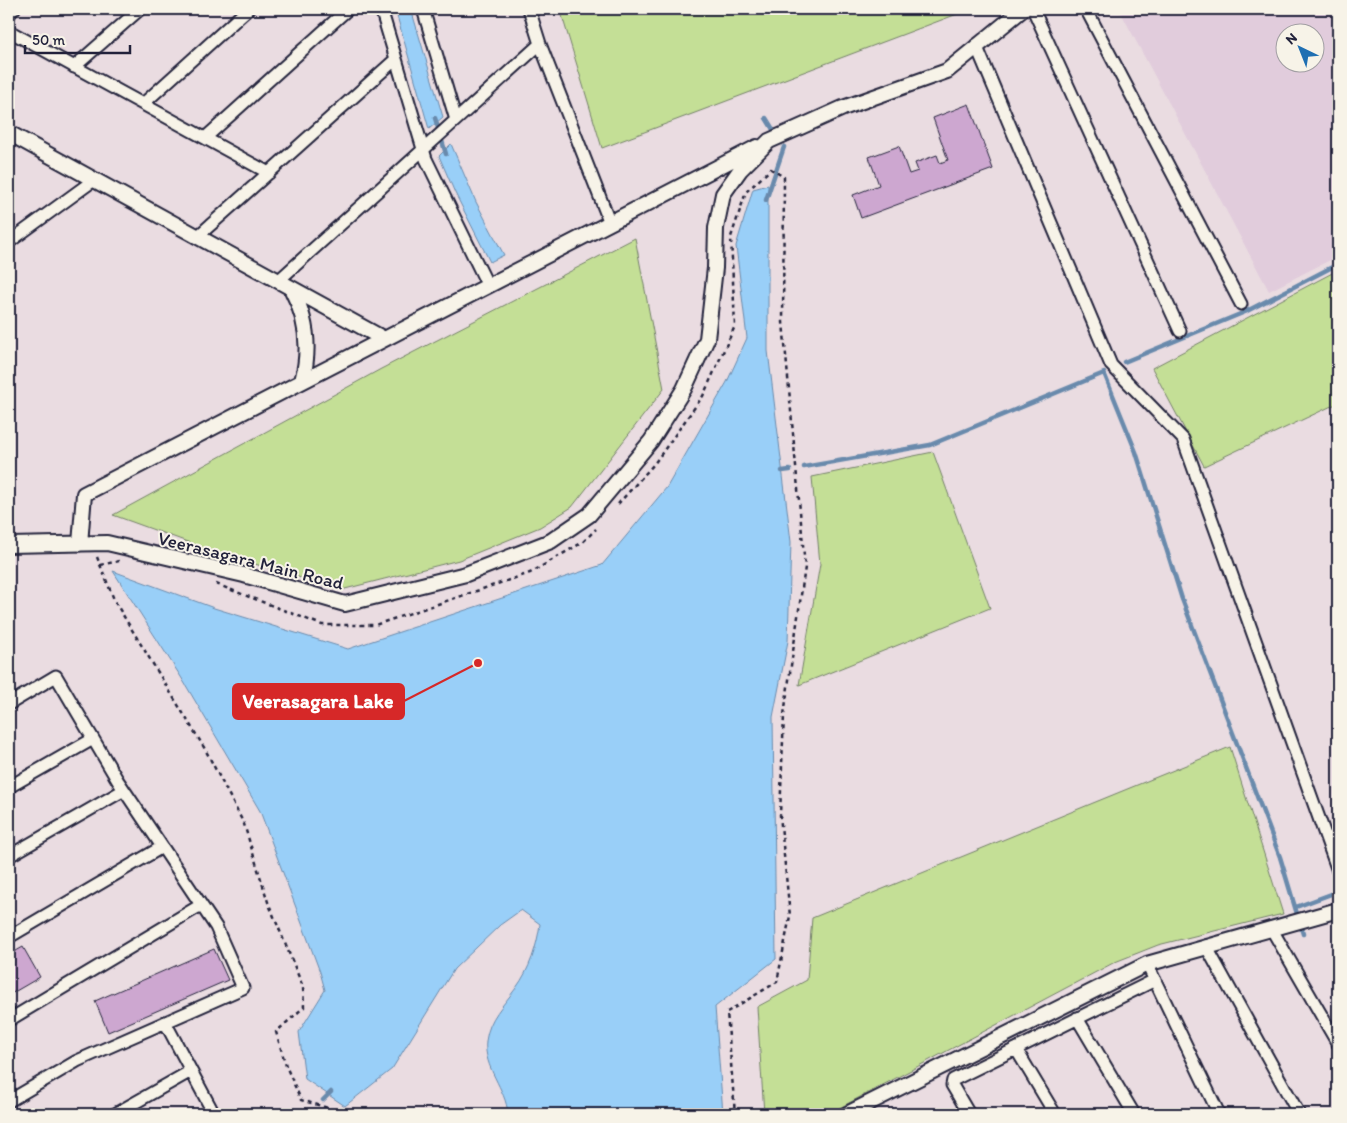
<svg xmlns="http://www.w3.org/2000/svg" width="1347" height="1123" font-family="Itim,sans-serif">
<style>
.built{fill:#e1ccdc;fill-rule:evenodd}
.green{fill:#c4df96;stroke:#738068}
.water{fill:#99cff8;stroke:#698aac}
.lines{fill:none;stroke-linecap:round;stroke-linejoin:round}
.stream{stroke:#698aac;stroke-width:4.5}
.building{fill:#cda7d0;stroke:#22223b}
.minor-casing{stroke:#22223b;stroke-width:15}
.tertiary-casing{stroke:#22223b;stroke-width:18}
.path{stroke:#22223b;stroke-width:2.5;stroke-dasharray:4 4;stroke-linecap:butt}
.minor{stroke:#f7f3e8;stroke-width:11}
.tertiary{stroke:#f7f3e8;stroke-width:14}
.labels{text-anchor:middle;stroke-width:4;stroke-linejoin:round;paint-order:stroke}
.street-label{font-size:19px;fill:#22223b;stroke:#f7f3e8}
.leader{fill:none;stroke:#d62828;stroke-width:2}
.callout-dot{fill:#d62828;stroke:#f7f3e8;stroke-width:2}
.callout{fill:#d62828;stroke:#d62828;stroke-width:2}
.callout-label{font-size:20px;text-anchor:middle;font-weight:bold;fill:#fff}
</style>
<rect width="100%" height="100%" fill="#eadce1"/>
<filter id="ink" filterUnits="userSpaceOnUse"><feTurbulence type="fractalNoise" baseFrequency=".02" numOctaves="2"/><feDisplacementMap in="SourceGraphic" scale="10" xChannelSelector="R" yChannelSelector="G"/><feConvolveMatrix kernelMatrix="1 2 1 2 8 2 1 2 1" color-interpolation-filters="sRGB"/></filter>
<g filter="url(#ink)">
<path class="built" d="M1119,9H1338V256L1269,291ZM1284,32H1314V62H1284Z"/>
<path class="green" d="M560,9H965L960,13L602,148Z
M635,238L664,389L572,507L540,527L459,560L341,590L215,552L113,515L381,369Z
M1338,270V403L1204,466L1152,368Z
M933,452L990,608L799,685L820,564L812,477Z
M1230,747L1283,914L1158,945L1115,962L828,1114H764L757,1007L807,980L812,918Z"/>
<path class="water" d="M395,9H411L443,117L429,129Z
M451,144L476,202L504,255L490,262L455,193L439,156Z
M768,185V351L791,542L788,641L773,717L776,959L715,1007L723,1114H508C506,1088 483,1068 486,1041C489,1018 503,1006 516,988C530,969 537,946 540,924L521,910L500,925L454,969L392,1069L345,1106L305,1079L299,1032L325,990L320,972L260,811L181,677L113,571L214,608L348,649L602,565L667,487L727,382L747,338L736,246L753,189Z"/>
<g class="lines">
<path class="stream" d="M435,118L446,154
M766,118L774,131
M766,200L784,147
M1124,362L1245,312L1338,264
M804,467L930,445L1104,373L1136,452L1182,599L1280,857L1303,934
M782,471L790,470
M1296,907L1334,893
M323,1100L331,1092"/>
</g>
<path class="building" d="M969,104L993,169L861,218L853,195L879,185L869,157L899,146L909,174L918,171L915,163L937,155L940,163L948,160L933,118Z
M23,947L40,977L9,995V955Z
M214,949L228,980L108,1032L95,1001Z"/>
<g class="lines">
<defs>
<path id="minor" d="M381,9L426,159L488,286
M423,9L456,120
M529,9L540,44L610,223
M1033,9L1180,331
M1086,9L1241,304
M9,14L14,9
M9,31L269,173
M976,45L1111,365L1183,439L1338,871
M74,67L140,9
M143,104L248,9
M205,138L348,9
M197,237L396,59
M9,242L94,180
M278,281L540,44
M9,704L56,676L118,781L216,927L243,988L77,1061L9,1101
M9,787L93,739
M9,856L124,790
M1271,928L1338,1044
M9,937L162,847
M1206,946L1299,1114
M1147,964L1219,1114
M1077,1018L1134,1114
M9,1020L201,905
M165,1022L214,1114
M1016,1049L1055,1114
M115,1114L191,1071
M969,1114L952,1085L953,1080L1155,980"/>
<path id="tertiary" d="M9,133L384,339
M291,288C307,318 311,348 302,381
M80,544L84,494L757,147
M9,545L107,543L244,575L345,604L466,574L551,541L589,515L651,441L684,389L707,339L715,268L716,228L723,194L740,170L769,141L843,108L947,71L1023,9
M847,1114L1147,964L1338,910"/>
</defs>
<use href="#minor" class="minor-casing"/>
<use href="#tertiary" class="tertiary-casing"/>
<path class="path" d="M618,504L654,464L703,396L735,326L731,237L746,192L771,169L784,177L783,322L805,567L784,715L780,815L790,916L777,982L727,1012L735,1114
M97,557L115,602L205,749L244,824L268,902L303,987L304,1007L276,1032L286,1066L301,1100L348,1114
M100,565L119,561
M216,584L322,625H375L530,573L583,542L596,529"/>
<use href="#minor" class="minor"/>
<use href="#tertiary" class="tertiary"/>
</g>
</g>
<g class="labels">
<g class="street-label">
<text transform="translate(251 560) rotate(14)" y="7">Veerasagara Main Road</text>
</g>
</g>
<path class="leader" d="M478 663L404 701"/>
<circle class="callout-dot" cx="478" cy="663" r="5"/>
<rect class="callout" x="233" y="684" width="171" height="35" rx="5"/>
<g class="callout-label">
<text x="318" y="708">Veerasagara Lake</text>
</g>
<rect width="1347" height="1123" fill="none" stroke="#f7f3e8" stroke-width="30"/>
<rect x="15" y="15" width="1317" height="1093" fill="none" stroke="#22223b" stroke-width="2" filter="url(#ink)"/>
<g transform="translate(1300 48) rotate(317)"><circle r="24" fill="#f7f3e8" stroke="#a29fa3"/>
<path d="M0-4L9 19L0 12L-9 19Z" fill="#1f6fb2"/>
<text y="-8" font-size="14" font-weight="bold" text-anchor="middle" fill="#22223b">N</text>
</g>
<path d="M25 45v8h105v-8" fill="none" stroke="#22223b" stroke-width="2.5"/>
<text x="32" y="45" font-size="15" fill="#22223b" stroke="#f7f3e8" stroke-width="4" paint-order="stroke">50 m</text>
</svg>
